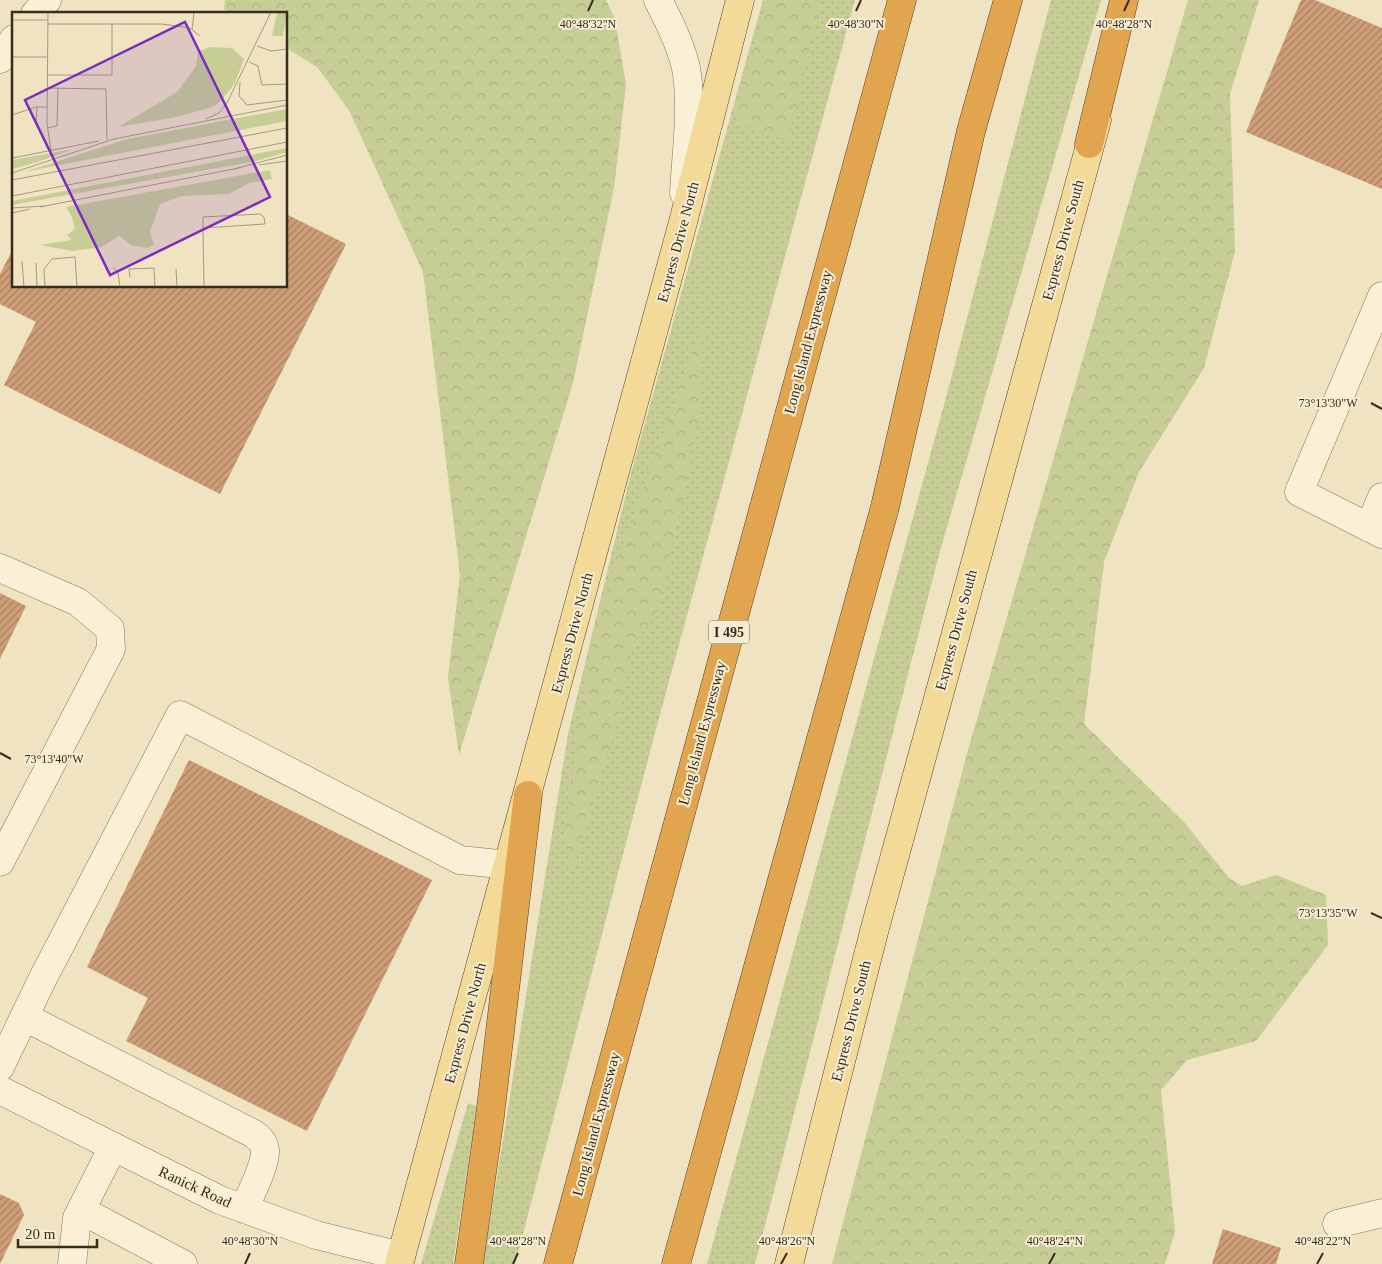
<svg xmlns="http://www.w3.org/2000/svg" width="1382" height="1264" font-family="Georgia,serif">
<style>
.grass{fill:url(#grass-dots)}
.forest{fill:url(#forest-crowns)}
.building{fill:url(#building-hatch)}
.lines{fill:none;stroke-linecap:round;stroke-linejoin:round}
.minor-casing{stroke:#8a7459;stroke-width:29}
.major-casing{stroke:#57422d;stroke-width:29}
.highway-casing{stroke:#57422d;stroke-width:29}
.minor{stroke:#faf0d6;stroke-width:28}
.major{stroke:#f4da99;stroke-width:28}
.highway{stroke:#e1a550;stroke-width:28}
.ticks{fill:none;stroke:#392c1d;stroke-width:2}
.labels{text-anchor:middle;stroke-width:4;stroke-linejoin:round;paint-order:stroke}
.shield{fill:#f6edd2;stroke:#726653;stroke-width:1}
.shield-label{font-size:14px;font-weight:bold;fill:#392c1d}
.street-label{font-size:15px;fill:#392c1d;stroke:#f6edd2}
.inset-road{fill:none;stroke:#a69a80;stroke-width:1}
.view{fill:#7b2cbf;fill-opacity:0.15;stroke:#7b2cbf;stroke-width:2.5}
.inset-edge{fill:none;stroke:#392c1d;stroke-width:2.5}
.ticks-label{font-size:12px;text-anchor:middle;fill:#392c1d;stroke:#f6edd2;stroke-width:4;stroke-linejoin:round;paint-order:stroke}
</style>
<defs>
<pattern id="grass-dots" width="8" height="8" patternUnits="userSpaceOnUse" patternTransform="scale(1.25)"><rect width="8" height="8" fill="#c6ce96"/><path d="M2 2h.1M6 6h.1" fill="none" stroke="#abb181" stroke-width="1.8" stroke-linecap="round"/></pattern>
<pattern id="forest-crowns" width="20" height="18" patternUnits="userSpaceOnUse" patternTransform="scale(1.25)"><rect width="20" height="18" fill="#c6ce96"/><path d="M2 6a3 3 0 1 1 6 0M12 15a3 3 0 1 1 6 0" fill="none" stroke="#abb181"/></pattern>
<pattern id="building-hatch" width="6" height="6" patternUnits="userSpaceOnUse" patternTransform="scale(1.25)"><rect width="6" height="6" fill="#ce9e77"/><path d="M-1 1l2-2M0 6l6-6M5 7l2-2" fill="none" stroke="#a88161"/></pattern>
</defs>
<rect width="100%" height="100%" fill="#efe3c2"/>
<path class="grass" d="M763,0H855L659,718L515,1264H483L568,734L631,473Z
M1051,0H1101L940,551L755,1264H707L944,405Z
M468,1103L477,1106L453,1264H421Z"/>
<path class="forest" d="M225,0H606L615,19L626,85L614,188L573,383L459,755L448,677L460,575L423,272L349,110L317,67L286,48V14H231L224,9Z
M768,0H821L788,141L732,122Z
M1188,0H1259L1230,94L1235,251L1204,368L1139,472L1104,562L1084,724L1184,822L1229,878L1242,886L1276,875L1326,895L1328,945L1256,1041L1187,1060L1161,1090L1175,1232L1165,1264H832L968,750Z
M705,317L699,416L659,609L634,642L617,726L572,872L564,841L578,727L596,618Z"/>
<path class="building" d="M1301,0H1315L1382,28V189L1246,132Z
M286,214L346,244L220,494L4,385L36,322L0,304V274L14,247V286H286Z
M0,593L26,606L0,659Z
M189,760L432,880L307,1131L126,1041L148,998L87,967Z
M0,1194L19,1203L24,1215L0,1264Z
M1223,1229L1281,1248L1276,1264H1212Z"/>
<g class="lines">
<defs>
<path id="minor" d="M658,0C669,21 681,45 686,68C693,108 686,152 684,193
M35,14L47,0
M0,59L14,39
M1382,296L1299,492L1382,534
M1369,528L1382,497
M0,568L78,602L110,629L111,649L0,862
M25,1017L254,1134C259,1138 264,1142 265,1150C266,1165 250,1195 244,1209
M0,1067L42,980L180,715L460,860L509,865
M0,1090L220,1200L316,1235L401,1256
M81,1210L183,1264
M1337,1224L1382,1213
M72,1264L77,1218L113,1147"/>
<path id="major" d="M399,1264L682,226L740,0
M789,1264L875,928L1097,120"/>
<path id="highway" d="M1089,144L1124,0
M469,1264L490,1116L528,795
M558,1264L902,0
M676,1264L885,507L971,131L1008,0"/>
</defs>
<use href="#minor" class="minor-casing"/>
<use href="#major" class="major-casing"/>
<use href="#highway" class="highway-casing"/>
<use href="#minor" class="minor"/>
<use href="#major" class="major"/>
<use href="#highway" class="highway"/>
</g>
<path class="ticks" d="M588,11L593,0M856,11L861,0M1124,11L1129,0M1371,403L1382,409M0,753L11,759M1371,913L1382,918M245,1264L250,1253M513,1264L518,1253M781,1264L787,1253M1049,1264L1055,1253M1317,1264L1323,1253"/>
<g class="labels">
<rect class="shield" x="709" y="620.5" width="40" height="23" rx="4"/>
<g class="shield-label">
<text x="729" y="637">I 495</text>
</g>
<g class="street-label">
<text transform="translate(1063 240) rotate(-75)" y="5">Express Drive South</text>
<text transform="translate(678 242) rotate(-75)" y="5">Express Drive North</text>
<text transform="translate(808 342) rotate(-75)" y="5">Long Island Expressway</text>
<text transform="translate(956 630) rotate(-75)" y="5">Express Drive South</text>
<text transform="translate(572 633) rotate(-75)" y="5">Express Drive North</text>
<text transform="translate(702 733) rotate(-75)" y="5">Long Island Expressway</text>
<text transform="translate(851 1021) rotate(-76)" y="5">Express Drive South</text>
<text transform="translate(465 1023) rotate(-75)" y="5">Express Drive North</text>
<text transform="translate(596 1124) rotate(-75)" y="5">Long Island Expressway</text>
<text transform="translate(195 1187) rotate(25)" y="5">Ranick Road</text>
</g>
</g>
<g transform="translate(12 12)">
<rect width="275" height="275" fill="#efe3c2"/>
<path d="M275,97V109L12,160L115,127ZM275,136V140L244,149L0,193V189ZM62,137L22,151L0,157V148Z" fill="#c6ce96"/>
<path d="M275,0L271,24H260L265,1ZM199,35L220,36L232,47L223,71L209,89L201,95L160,106L106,115L165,80L184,54L186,39ZM275,99V104L204,118L203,110ZM176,119L137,131L98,136L132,124ZM258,158L260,167L237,171L217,182L170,184L148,192L138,220L142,233L135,236L119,233L107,224L90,235L60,239L28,233L60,228L55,223L63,217L60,205L54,195Z" fill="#c6ce96"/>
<path class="inset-road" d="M36,0L35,112L39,138M0,8H36M36,12H150L178,16L188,24M180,18L182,0M245,34L259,39L275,37M0,45H35M237,50L246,54L250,73L275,72M35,63H100V12M228,70L227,84L235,93L275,88M35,76L94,77L95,128M0,103L24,95H35M194,107L207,101L215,91L259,0M24,112L25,95M35,116L45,114L46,76M102,127L275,93M0,146L87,129M247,153L275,149M222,157L275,143M0,161L105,126M0,168L275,116M0,184L275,130M28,195L227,156M0,196L32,194M0,201L18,197M191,216L253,212L252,205L248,202L191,205V216L192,275M10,249L12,275M24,251L25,275M101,255L106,261L108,275M164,257L165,275M118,265L117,257L142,256L143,275M33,275L32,257L40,247L63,245L65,275"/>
<path class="view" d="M173,10L258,185L98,263L13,88Z"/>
<rect width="275" height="275" class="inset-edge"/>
</g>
<g class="ticks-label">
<text x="588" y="28">40°48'32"N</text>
<text x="856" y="28">40°48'30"N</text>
<text x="1124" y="28">40°48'28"N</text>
<text x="1328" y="407">73°13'30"W</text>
<text x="54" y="763">73°13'40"W</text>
<text x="1328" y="917">73°13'35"W</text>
<text x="250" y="1245">40°48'30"N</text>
<text x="518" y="1245">40°48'28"N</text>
<text x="787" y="1245">40°48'26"N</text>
<text x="1055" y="1245">40°48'24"N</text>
<text x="1323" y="1245">40°48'22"N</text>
</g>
<path d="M18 1239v8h79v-8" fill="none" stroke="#392c1d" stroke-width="2.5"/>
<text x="25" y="1239" font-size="15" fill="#392c1d" stroke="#f6edd2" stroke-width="4" paint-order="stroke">20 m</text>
</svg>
